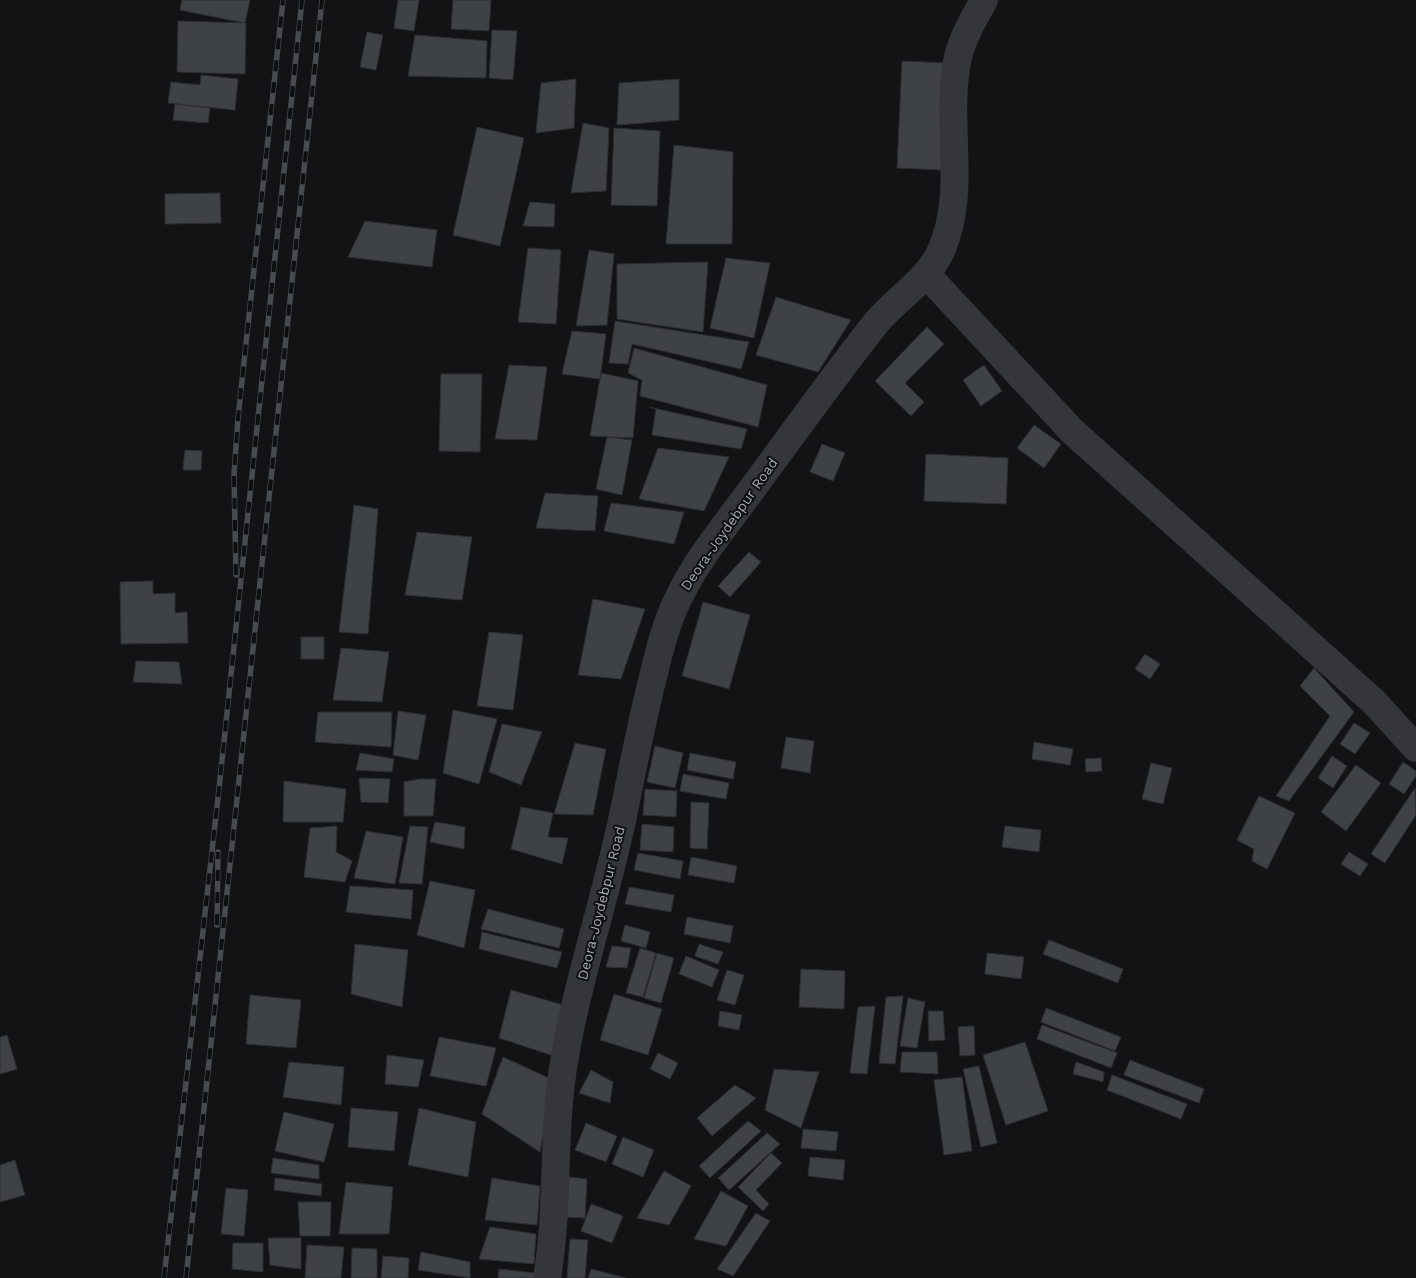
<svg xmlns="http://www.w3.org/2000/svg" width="1416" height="1278" font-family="'Work Sans',sans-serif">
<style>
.building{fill:#3f4245;stroke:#2d2e31}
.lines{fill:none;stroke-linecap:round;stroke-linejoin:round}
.minor{stroke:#34363a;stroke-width:28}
.rail-casing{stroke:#474a4f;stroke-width:5.5}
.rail{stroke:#0e0f10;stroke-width:4;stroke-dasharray:11;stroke-linecap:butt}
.labels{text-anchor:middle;stroke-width:4;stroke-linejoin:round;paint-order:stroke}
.street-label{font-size:14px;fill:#a4acb6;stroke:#0e0f10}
</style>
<rect width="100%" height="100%" fill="#131315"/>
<path class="building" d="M182,0H250L245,23L180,10Z
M398,0H419L414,31L394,28Z
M453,0H491L489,31L451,29Z
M178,21L246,23L245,74L177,72Z
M492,30L517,31L513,80L489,78Z
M367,32L383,35L376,70L360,67Z
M415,35L487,41L486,78L408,76Z
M902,61L946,63L942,170L897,168Z
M201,75L238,79L235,110L168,103L171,82L200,85Z
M576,79L574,128L536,133L541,83Z
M679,79V120L617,125L619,83Z
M175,104L210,108L208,123L173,120Z
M583,123L609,128L606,191L571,193Z
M477,127L524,138L500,246L453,235Z
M614,128L660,131L657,206L611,205Z
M674,145L733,152L732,244H666Z
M220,193L221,223L165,224V194Z
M530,202L555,204L554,227L523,226Z
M365,221L437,230L432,267L348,257Z
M528,248L561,250L556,324L518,322Z
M589,250L614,254L607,325L576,326Z
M726,258L770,263L754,338L710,328Z
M708,262L703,332L617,319V264Z
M776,297L851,320L818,372L756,355Z
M615,321L749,342L741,369L632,344L628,364L609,363Z
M927,327L944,344L905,383L924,402L911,416L875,381Z
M572,331L606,334L600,379L562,374Z
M634,348L767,385L758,427L640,396L642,380L628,373Z
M509,365L547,367L537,440L495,439Z
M984,365L1002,391L981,406L963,380Z
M601,373L638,381L633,438L590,436Z
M441,374H482L480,452L439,451Z
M649,407L747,429L741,449L652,435L656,409Z
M1034,425L1061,444L1044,468L1017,448Z
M607,437L632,440L622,495L596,489Z
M822,444L845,453L833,481L810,472Z
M658,448L729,457L704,511L639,499Z
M185,450L202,451L201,470H183Z
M926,454L1008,458L1006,504L924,501Z
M545,493L598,496L595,531L536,528Z
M611,503L684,512L674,544L604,531Z
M354,505L378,509L368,634L339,632Z
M417,532L472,537L462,600L405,595Z
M749,552L761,562L730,597L718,586Z
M153,581V594L175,593V613L187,612L188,643L121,644L120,582Z
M593,599L645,609L621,679L578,675Z
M703,602L750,615L729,689L682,676Z
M489,632L523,635L513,710L477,706Z
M301,637H324V659H301Z
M341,648L389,652L382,702L333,700Z
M1145,654L1160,664L1150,679L1135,669Z
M136,661L179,662L182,684L133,682Z
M1314,668L1354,712L1289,801L1276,796L1330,716L1300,686Z
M453,710L497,719L479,784L443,773Z
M398,711L426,715L418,760L393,755Z
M318,712H392L391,747L315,742Z
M1354,723L1370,733L1355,754L1340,744Z
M502,724L542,732L521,785L489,772Z
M786,737L814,741L810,773L781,768Z
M1034,742L1073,749L1070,765L1032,759Z
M575,743L606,749L593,815L554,814Z
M655,746L683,753L675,788L647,782Z
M360,753L394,759L392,772L356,770Z
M690,753L736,762L733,779L687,770Z
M1332,756L1347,766L1333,788L1318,778Z
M1101,758L1102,771L1086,772L1085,759Z
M1403,762L1416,771V776L1404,794L1389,784Z
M1151,763L1172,768L1163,804L1142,799Z
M1356,765L1381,783L1346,831L1321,812Z
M683,774L729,783L726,799L680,791Z
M359,778L390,779L388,803L361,802Z
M420,779H436L433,816H404V782Z
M284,781L346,789L343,822H283Z
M1415,788L1416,815L1385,863L1371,854Z
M645,789L677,791L676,817L643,815Z
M1259,796L1295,813L1267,869L1252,861L1254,849L1237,840Z
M691,802L709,803L707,849L690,848Z
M521,807L553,813L548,837L568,838L562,864L511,849Z
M435,822L465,827L464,849L430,842Z
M642,824L674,827L673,852L640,850Z
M337,826L336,852L352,861L345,882L304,877L310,828Z
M410,826L428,827L422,884L399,883Z
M1005,826L1041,830L1039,852L1002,847Z
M366,831L403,837L395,884L354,878Z
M1349,852L1368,864L1360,876L1341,864Z
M638,853L683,861L680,879L634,870Z
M691,857L737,866L734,883L688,875Z
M430,881L475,890L464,948L417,935Z
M350,886L413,890L411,919L346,912Z
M629,887L674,895L671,912L625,904Z
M488,909L564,929L559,948L481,929Z
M687,917L733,926L730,943L684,934Z
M625,925L650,932L646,948L621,941Z
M482,932L562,952L557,968L479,949Z
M1049,940L1123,969L1118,983L1043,954Z
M355,944L408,950L402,1007L351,994Z
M699,944L723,952L718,964L695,956Z
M612,946L631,948L627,968L606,967Z
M640,948L656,953L643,997L626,993Z
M657,953L674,958L661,1003L644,998Z
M987,953L1024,957L1021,979L985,974Z
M686,956L719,970L712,987L679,974Z
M801,969L845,971L844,1009L799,1007Z
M727,970L744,975L735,1005L717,1000Z
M511,990L570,1007L557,1057L499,1038Z
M614,994L662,1009L648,1055L600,1040Z
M250,995L301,1000L296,1048L246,1044Z
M903,996L895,1064L879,1063L886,997Z
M908,998L925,1002L917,1048L900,1046Z
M875,1006L867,1074L850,1073L858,1007Z
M1046,1008L1121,1037L1115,1051L1041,1022Z
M720,1011L742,1015L739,1030L718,1026Z
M928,1011H943L945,1040L929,1041Z
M1042,1025L1117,1053L1111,1068L1037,1039Z
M974,1026L975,1055L960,1056L958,1027Z
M7,1035L17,1069L0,1074V1037Z
M439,1037L496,1048L486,1086L430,1076Z
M1025,1042L1048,1111L1006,1125L983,1055Z
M902,1052H937L938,1074L900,1072Z
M658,1053L678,1063L670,1079L650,1069Z
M387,1055L424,1060L418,1087L385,1084Z
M503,1057L553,1080L540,1152L482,1114Z
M1130,1060L1204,1089L1199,1103L1124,1075Z
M289,1062L344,1067L341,1105L283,1097Z
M1076,1062L1104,1072L1103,1082L1073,1074Z
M979,1066L997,1143L981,1147L963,1069Z
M774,1069L819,1072L801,1128L765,1110Z
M591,1070L613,1082L610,1103L579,1093Z
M1112,1075L1187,1104L1181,1119L1107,1090Z
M962,1077L972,1151L944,1155L934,1080Z
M735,1085L756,1098L712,1136L697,1118Z
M351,1108L398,1112L394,1151L348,1147Z
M419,1108L476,1122L468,1177L408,1165Z
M284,1112L334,1124L324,1162L275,1151Z
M748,1121L761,1131L710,1178L699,1166Z
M586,1123L617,1136L606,1162L575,1150Z
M803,1129L838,1132L836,1151L801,1148Z
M767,1133L780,1144L729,1190L718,1178Z
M623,1137L654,1150L643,1177L612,1164Z
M771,1153L782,1163L756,1190L769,1204L763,1211L738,1187Z
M810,1157L845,1160L843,1180L808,1176Z
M273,1158L319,1165V1179L271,1173Z
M15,1160L25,1195L0,1202V1165Z
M664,1171L691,1186L669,1225L637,1218Z
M569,1177L587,1179L585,1218L566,1217Z
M275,1178L322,1184L321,1196L274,1190Z
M492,1178L540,1186L537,1225L485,1220Z
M346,1182L393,1187L389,1234H339Z
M226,1188L248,1190L244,1236L221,1234Z
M721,1191L748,1206L726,1246L694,1239Z
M298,1202H331L330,1236H300Z
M591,1204L623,1216L612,1243L581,1231Z
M756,1213L770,1221L733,1276L717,1269Z
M490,1227L536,1234L534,1264L479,1259Z
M268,1238H301V1269L270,1265Z
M570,1239L588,1240L585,1278H567Z
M233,1243H263V1272L232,1269Z
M307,1245L344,1247L341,1278H305Z
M352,1248L377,1249V1278H351Z
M421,1252L470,1262V1278L418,1270Z
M383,1256L409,1258L408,1278H381Z
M499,1269L535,1273V1278H498Z
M591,1269L626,1278H588Z"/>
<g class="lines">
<path class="minor" d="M926,274L1072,431L1374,702L1416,748
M547,1278C559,1207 552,1133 564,1062C578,977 607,895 624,811C633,767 641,724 652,681C659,652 666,622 680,595C699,556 729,521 755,485C795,431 834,376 876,323C897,298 927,281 941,251C968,190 944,121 958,57C963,37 974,18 984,0"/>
<defs>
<path id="rail" d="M236,575L234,475L238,418L283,0
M217,925L218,852
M164,1278L219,789L302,0
M186,1278L322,0"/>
</defs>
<use href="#rail" class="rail-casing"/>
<use href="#rail" class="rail"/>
</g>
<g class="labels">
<g class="street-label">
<text transform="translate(729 524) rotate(-55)" y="5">Deora-Joydebpur Road</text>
<text transform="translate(601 903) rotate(-76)" y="5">Deora-Joydebpur Road</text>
</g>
</g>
</svg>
